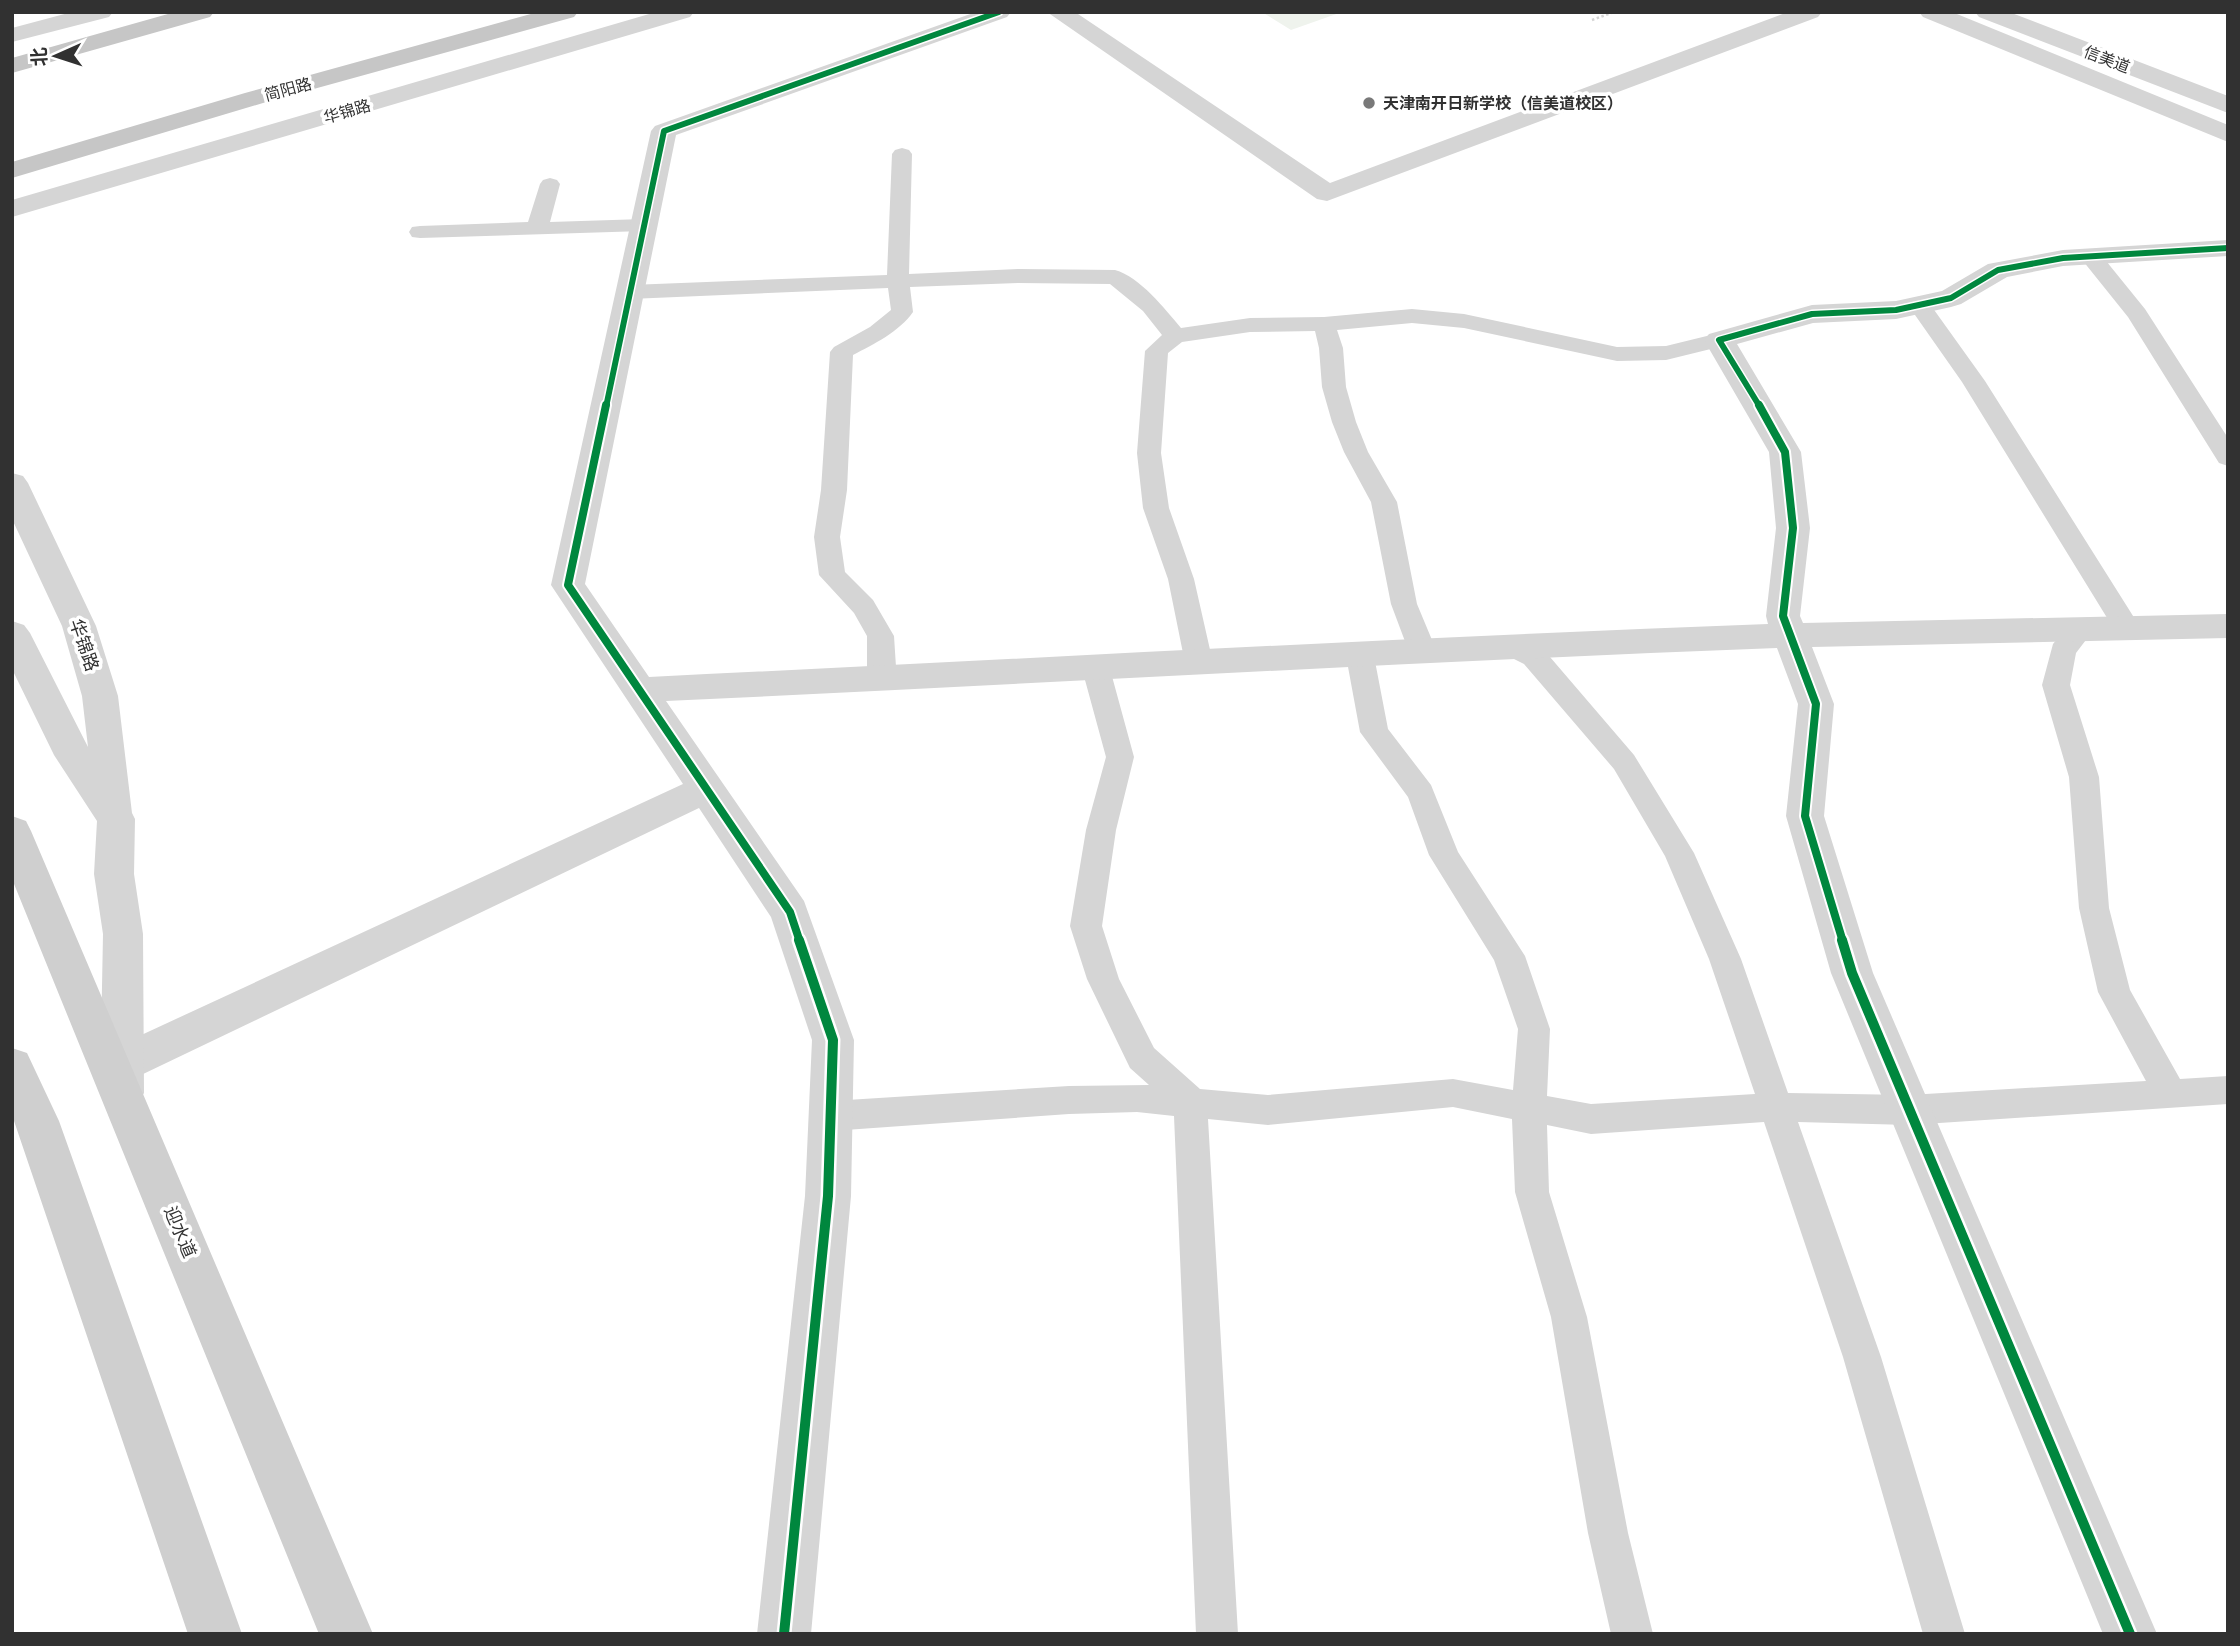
<svg xmlns="http://www.w3.org/2000/svg" width="2240" height="1646" font-family="Lato,'Noto Sans SC',sans-serif">
<style>
.green{fill:#eff3ed}
.lines{fill:none;stroke-linecap:round;stroke-linejoin:round}
.path{stroke:#d4d4d4;stroke-width:2.5;stroke-dasharray:2.5 2.5;stroke-linecap:butt}
.service{fill:#d5d5d5;fill-rule:evenodd}
.minor{fill:#d5d5d5;fill-rule:evenodd}
.tertiary{fill:#d5d5d5;fill-rule:evenodd}
.secondary{fill:#cfcfcf;fill-rule:evenodd}
.trunk{fill:#c6c6c6;fill-rule:evenodd}
.cycleway-far2-casing{stroke:#fff;stroke-width:9}
.cycleway-far1-casing{stroke:#fff;stroke-width:12}
.cycleway-casing{stroke:#fff;stroke-width:15}
.cycleway-far2{stroke:#00873e;stroke-width:6}
.cycleway-far1{stroke:#00873e;stroke-width:8}
.cycleway{stroke:#00873e;stroke-width:10}
.poi-dot{fill:#797979;stroke:#fff;stroke-width:2.5}
.labels{text-anchor:middle;stroke-width:7;stroke-linejoin:round;paint-order:stroke}
.far-street-label{font-size:16px;fill:#313131;stroke:#fff}
.far-poi-label{font-size:16px;font-weight:bold;fill:#313131;stroke:#fff;text-anchor:start}
.street-label{font-size:18px;fill:#313131;stroke:#fff}
</style>
<rect width="100%" height="100%" fill="#fff"/>
<path class="green" d="M1262,12H1342L1291,30Z"/>
<g class="lines">
<path class="path" d="M1592,20L1614,12"/>
<path class="service" d="M902,148L909,150L912,154L909,274L1018,269L1115,270C1140,277 1165,309 1181,328L1250,318L1324,317L1412,309L1464,314L1617,347L1666,346L1719,333L1727,335L1730,340L1727,345L1666,360L1617,361L1464,328L1412,323L1337,330L1343,348L1346,387L1356,422L1368,452L1397,502L1417,604L1437,652L1433,659L1423,661L1413,659L1409,652L1391,604L1371,502L1344,452L1332,422L1322,387L1319,348L1315,331L1250,332L1182,342L1168,353L1161,453L1169,508L1194,579L1213,663L1209,670L1199,673L1189,670L1185,663L1168,579L1143,508L1137,453L1145,351L1162,335L1143,311L1110,284L1018,283L910,287L913,312C899,332 874,344 853,355L847,490L840,537L845,572L873,600L894,636L896,667L895,680L891,687L881,690L871,687L867,680V636L854,613L819,575L814,537L821,490L830,352L834,347L870,327L891,310L888,288L630,299L622,297L619,292L622,287L630,285L887,275L892,154L895,150Z
M550,178L557,180L560,184L550,222L644,219L652,220L655,225L652,230L644,231L420,238L412,237L409,232L412,227L420,226L528,222L540,184L543,180Z
M2090,249L2098,251L2145,309L2228,438V466L2219,463L2128,317L2079,256L2082,251Z
M1919,298L1927,300L1985,381L2140,627L2137,634L2127,636L2117,634L1962,382L1908,305L1911,300Z
M2082,619L2092,621L2095,628L2076,653L2070,685L2099,777L2109,908L2130,990L2180,1079L2228,1076V1104L1909,1125L1798,1122L1881,1357L1965,1634H1923L1843,1357L1764,1122L1591,1134L1547,1125L1549,1192L1587,1317L1628,1533L1653,1634H1611L1588,1533L1551,1317L1515,1192L1512,1119L1453,1107L1268,1125L1208,1119L1238,1634H1196L1174,1116L1137,1112L1069,1114L831,1131L819,1126L814,1116L819,1106L831,1101L1069,1086L1149,1085L1130,1068L1087,979L1070,926L1086,830L1106,757L1082,669L1086,662L1096,659L1106,662L1110,669L1134,757L1116,830L1102,926L1119,979L1154,1048L1200,1089L1268,1095L1453,1079L1513,1090L1518,1029L1494,960L1429,855L1408,797L1360,732L1346,656L1350,649L1360,646L1370,649L1374,656L1388,729L1431,785L1458,852L1525,956L1550,1029L1547,1096L1591,1104L1755,1094L1709,959L1665,856L1614,769L1524,664L1502,653L1498,646L1502,639L1512,637L1544,650L1634,755L1694,853L1741,959L1788,1093L1909,1095L2146,1081L2098,992L2079,908L2069,777L2042,685L2053,644L2072,621Z"/>
<path class="minor" d="M976,12H1011L1007,17L676,135L585,584L649,677C1022,659 1395,638 1768,624L1766,616L1776,528L1769,452L1704,340L1709,334L1812,305L1896,301L1942,291L1988,264L2063,250L2228,240V256L2063,266L2007,277L1961,304L1951,307L1896,319L1813,323L1737,344L1801,452L1810,528L1800,616L1803,623L2228,614V638L1812,647L1834,704L1824,816L1873,973L2157,1634H2103L1831,973L1786,816L1798,704L1777,648C1407,662 1037,684 666,701L804,901L854,1040L851,1196L811,1634H757L805,1196L812,1040L771,917L699,808L139,1076L124,1081L109,1076L103,1063L109,1050L683,784L551,585L651,131L655,126Z
M1047,12H1075L1330,183L1788,12H1822L1818,17L1327,201L1317,199Z
M1919,12H1952L2228,125V142L1923,17Z"/>
<path class="tertiary" d="M72,12H113L109,17L12,42V28Z
M656,12H694L690,17L12,217V200Z
M1975,12H2009L2228,96V113L1979,17Z
M12,473L23,476L28,483L96,626L118,696L132,813L135,819L134,874L143,934L144,1093L137,1106L122,1112L107,1106L100,1093L103,934L94,874L97,821L54,755L12,669V621L24,625L30,633L88,747L82,696L62,626L12,519Z"/>
<path class="secondary" d="M12,816L26,821L31,831L373,1634H319L12,879Z
M12,1048L27,1053L59,1121L242,1634H188L12,1115Z"/>
<path class="trunk" d="M175,12H214L210,17L12,73V58Z
M538,12H578L574,17L263,103L12,178V162L245,93Z"/>
<defs>
<path id="cycleway-far2" d="M606,407L664,131L999,12
M1760,407L1719,340L1812,314L1896,310L1951,298L1998,270L2063,258L2228,248"/>
<path id="cycleway-far1" d="M606,405L568,585L790,912L800,942
M1759,405L1785,452L1793,528L1783,616L1816,704L1805,816L1843,942"/>
<path id="cycleway" d="M1842,940L1852,973L2130,1634
M784,1634L828,1196L833,1040L799,940"/>
</defs>
<use href="#cycleway-far2" class="cycleway-far2-casing"/>
<use href="#cycleway-far1" class="cycleway-far1-casing"/>
<use href="#cycleway" class="cycleway-casing"/>
<use href="#cycleway-far2" class="cycleway-far2"/>
<use href="#cycleway-far1" class="cycleway-far1"/>
<use href="#cycleway" class="cycleway"/>
</g>
<circle class="poi-dot" cx="1369" cy="103" r="7"/>
<g class="labels">
<g class="far-street-label">
<text transform="translate(2107 59) rotate(21)" y="6">信美道</text>
<text transform="translate(288 89) rotate(-15)" y="6">简阳路</text>
<text transform="translate(347 111) rotate(-16)" y="6">华锦路</text>
</g>
<g class="far-poi-label">
<text x="1383" y="109">天津南开日新学校（信美道校区）</text>
</g>
<g class="street-label">
<text transform="translate(84 645) rotate(71)" y="6">华锦路</text>
<text transform="translate(180 1232) rotate(67)" y="6">迎水道</text>
</g>
</g>
<rect width="2240" height="1646" fill="none" stroke="#313131" stroke-width="28"/>
<g transform="translate(56 56) rotate(267)" stroke="#ffffff" stroke-width="5" paint-order="stroke">
<path d="M0-5L12 26L0 18L-12 26Z" fill="#313131"/>
<text y="-10" font-size="19" font-weight="bold" text-anchor="middle" fill="#313131">北</text>
</g>
</svg>
